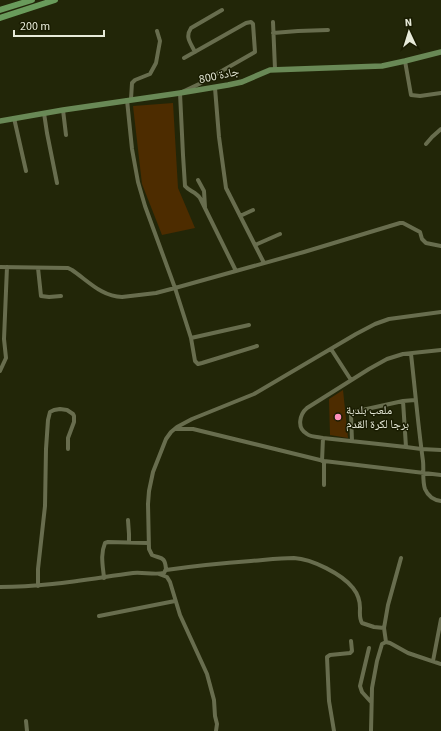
<svg xmlns="http://www.w3.org/2000/svg" width="441" height="731" font-family="'Source Sans 3','Noto Naskh Arabic',sans-serif">
<style>
.green{fill:#4d2c00}
.lines{fill:none;stroke-linecap:round;stroke-linejoin:round}
.minor{stroke:#686d4e;stroke-width:4}
.major{stroke:#698956;stroke-width:5.5}
.highway{stroke:#699b5b;stroke-width:6}
.poi-dot{fill:#ff8eba;stroke:#191c01;stroke-width:1.5}
.labels{text-anchor:middle;stroke-width:3;stroke-linejoin:round;paint-order:stroke}
.street-label{font-size:12px;fill:#e7ead9;stroke:#191c01}
.poi-label{font-size:12px;fill:#e7ead9;stroke:#191c01;text-anchor:start}
</style>
<rect width="100%" height="100%" fill="#222608"/>
<path class="green" d="M173,103L178,188L195,228L162,235L142,184L133,106Z
M343,390L348,438L330,435L329,399Z"/>
<g class="lines">
<path class="minor" d="M273,22L275,69
M273,33L298,31L328,30
M195,52C190,42 185,37 191,28L222,10
M184,58L246,23L251,22L253,24L255,52L199,84L180,93L183,155L185,186C189,191 196,192 200,198L236,271
M405,61L411,95L420,96L441,93
M215,88L219,137L226,188L264,263
M131,99L132,83L135,80L150,74L156,63L160,41L157,31
M127,100L132,149L138,182L145,206L175,288L191,338L195,361L198,364L202,363L257,346
M63,110L66,135
M44,113L47,133L57,183
M14,118L26,171
M426,144L432,137L441,129
M198,180L204,191L205,207
M240,216L253,210
M255,245L280,234
M0,267L68,268L72,270C87,280 102,297 122,297L156,293L175,288L304,252L400,223H403L420,232L422,239L426,243L441,246
M38,268L41,296L49,297L61,296
M191,338L249,325
M331,349L351,380
M441,350L403,354L387,359L369,369L307,408C300,414 296,428 307,434C311,437 318,437 323,438L406,447L421,449L441,450
M411,354C415,389 418,425 423,461C424,470 422,480 425,489C428,496 433,500 441,501
M0,371L6,358L4,339L7,267
M403,401L406,447
M175,429H193L324,461L441,475
M352,441L351,415L353,412L403,401L415,400
M322,461L323,438
M324,485V461
M128,520L129,534V542
M401,558L388,605L384,628L386,642L390,643L408,653L441,664
M166,570C194,566 223,563 251,561C264,560 281,558 294,558C312,559 342,574 353,588C357,593 360,601 360,608C360,613 359,618 362,623L374,627L384,628
M159,574L167,577L170,582L180,615L207,674L214,700L215,716L217,724L216,731
M104,578C103,566 100,555 105,543L108,542L148,543
M38,586V569L45,506L46,449L48,420L50,412L54,410L60,409L67,410L73,414L74,416V422L68,438V449
M0,587C46,587 88,579 133,573C143,572 154,575 164,573L166,569C165,556 161,559 152,555L149,549L148,504L149,491L153,472L166,439L171,432L177,427L192,419L254,394L356,334L375,324L389,319L441,312
M99,616L175,601
M369,648L360,686L362,692L371,702
M433,661L441,619
M26,721L27,731
M334,731L329,701L327,657L330,655L350,653L352,651L351,641
M371,731L372,688L377,661L382,644L386,642"/>
<path class="major" d="M0,121L63,110L180,93L228,85L242,82L270,70L382,66L405,61L441,52"/>
<path class="highway" d="M0,10L32,0
M0,18L55,0"/>
</g>
<circle class="poi-dot" cx="338" cy="417" r="4"/>
<g class="labels">
<g class="street-label">
<text transform="translate(219 75) rotate(-12)" y="4">جادة 800</text>
</g>
<g class="poi-label">
<text x="346" y="414">ملعب بلدبة<tspan x="346" dy="14">برجا لكرة القدم</tspan></text>
</g>
</g>
<g transform="translate(409 32) rotate(356)" stroke="#191c01" stroke-width="3" paint-order="stroke">
<path d="M0-3L7 15L0 10L-7 15Z" fill="#e7ead9"/>
<text y="-6" font-size="11" font-weight="bold" text-anchor="middle" fill="#e7ead9">N</text>
</g>
<path d="M14 30v6h90v-6" fill="none" stroke="#e7ead9" stroke-width="2"/>
<text x="20" y="30" font-size="12" fill="#e7ead9" stroke="#191c01" stroke-width="3" paint-order="stroke">200 m</text>
</svg>
